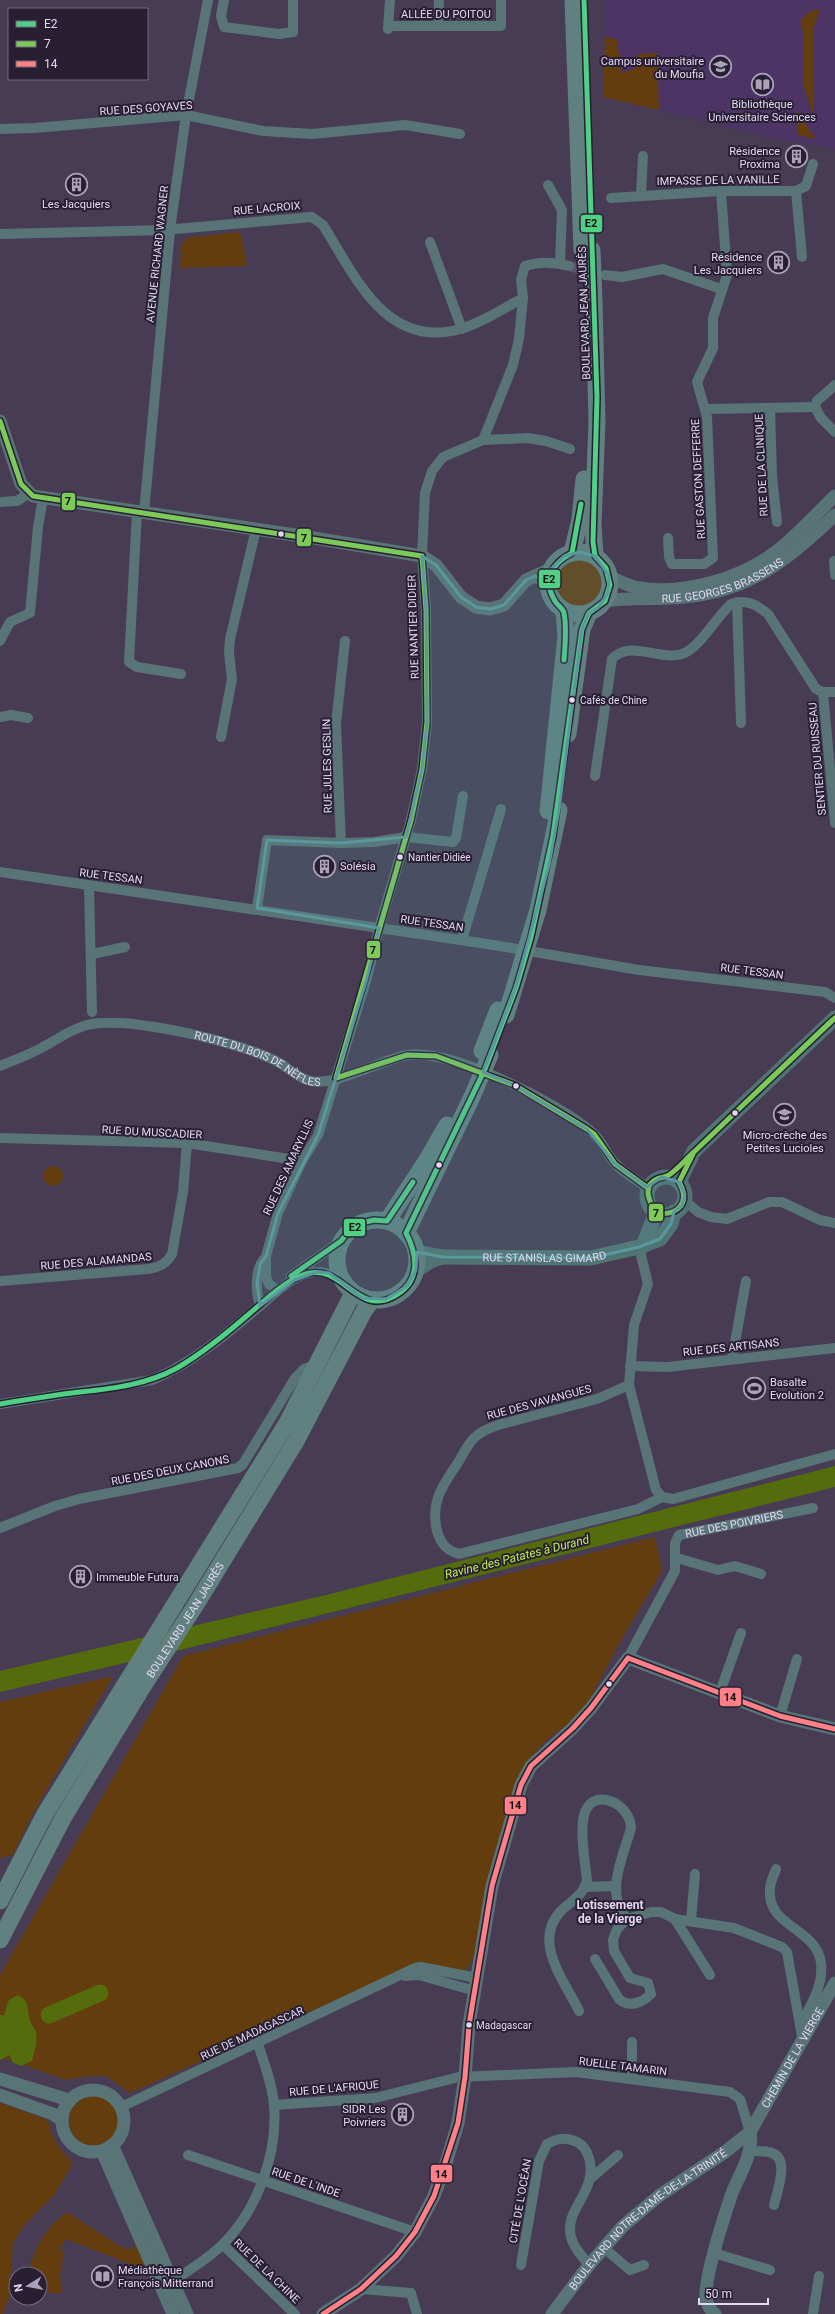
<svg xmlns="http://www.w3.org/2000/svg" width="835" height="2314" font-family="Roboto,sans-serif">
<style>
.built{fill:#4c3565}
.green{fill:#643d0e}
.water{fill:#546c0c}
.lines{fill:none;stroke-linecap:round;stroke-linejoin:round}
.river{stroke:#546c0c;stroke-width:17}
.minor-tunnel{stroke:#5e536c;stroke-width:10;stroke-dasharray:10 5;stroke-linecap:butt}
.minor{stroke:#587477;stroke-width:10}
.tertiary{stroke:#587477;stroke-width:13}
.secondary{stroke:#507474;stroke-width:15}
.primary{stroke:#608180;stroke-width:17}
.primary-bridge{stroke:#608180;stroke-width:17}
.bus-1-casing{stroke:#281f33;stroke-width:8}
.bus-2-casing{stroke:#281f33;stroke-width:8}
.bus-3-casing{stroke:#281f33;stroke-width:8}
.bus-1{stroke:#50d085;stroke-width:5}
.bus-2{stroke:#7cca58;stroke-width:5}
.bus-3{stroke:#ff8087;stroke-width:5}
.marked{fill:#59989d;fill-opacity:0.2;stroke:#59989d;stroke-width:3;stroke-linejoin:round}
.bus-dot{fill:#e3d7f3;stroke:#281f33;stroke-width:1.5}
.labels{text-anchor:middle;stroke-width:4;stroke-linejoin:round;paint-order:stroke}
.bus-label{font-size:10px;fill:#e3d7f3;stroke:#281f33;text-anchor:start}
.street-label{font-size:11px;fill:#e3d7f3;stroke:#281f33}
.poi-label{font-size:11px;fill:#e3d7f3;stroke:#281f33;text-anchor:end}
.water-label{font-size:12px;font-style:italic;fill:#beef54;stroke:#281f33}
.neighbourhood-label{font-size:12px;font-weight:bold;fill:#e3d7f3;stroke:#281f33}
.line-badge{stroke:#281f33;stroke-width:1.5}
.pale-badge-label{font-size:11px;text-anchor:middle;font-weight:bold;fill:#111}
</style>
<rect width="100%" height="100%" fill="#473c54"/>
<path class="built" d="M606,0H835V150L827,147L776,139L603,97Z"/>
<path class="green" d="M820,9L814,27V117L803,83V32L800,21L809,12Z
M605,36L617,40L621,73L635,69L637,54L657,53L659,110L603,97Z
M797,109L811,133L816,138L815,139L798,135Z
M238,232L241,235L247,266L180,268L181,245L187,238Z
M554 584a25 25 0 1 1 50 0a25 25 0 1 1-50 0Z
M43 1176a10 10 0 1 1 20 0a10 10 0 1 1-20 0Z
M655,1537L662,1571L620,1642L582,1714L546,1740L523,1767L490,1873L473,1959L464,1972L417,1963L130,2093L106,2076H90L66,2080L0,2057V1975L183,1656Z
M113,1676L32,1815L13,1855L0,1858V1702Z
M69 2121a25 25 0 1 1 50 0a25 25 0 1 1-50 0Z
M0,2103L48,2120C51,2138 60,2150 73,2163L55,2194L26,2223L13,2243L9,2297L3,2314H0Z
M67,2212L121,2247L130,2249L139,2245L145,2264L144,2269L65,2239L60,2251L64,2252L60,2275L62,2293H40V2274H28C35,2248 44,2228 67,2212Z"/>
<path class="water" d="M835,1466V1487L176,1651L0,1692V1671L326,1595Z
M18,1995C30,2001 27,2009 30,2021C32,2025 35,2029 36,2033C38,2041 34,2052 32,2061L21,2066L12,2062L10,2055L0,2060V2015H4L9,2000Z"/>
<g class="lines">
<path class="river" d="M49,2015L100,1993"/>
<path class="minor-tunnel" d="M569,266L597,273"/>
<g class="minor">
<path d="M224,0L221,16L224,27L279,34L293,32V0"/>
<path d="M389,26H501V0"/>
<path d="M438,26L439,0"/>
<path d="M388,29L390,0"/>
<path d="M0,129L35,128L186,115L263,131L312,134L405,125L460,134"/>
<path d="M548,185L562,210L560,263"/>
<path d="M641,194L643,156"/>
<path d="M611,198L721,191H796"/>
<path d="M0,234L164,230L312,217L323,225C355,276 386,350 460,329C480,324 504,308 523,298"/>
<path d="M430,242L462,329"/>
<path d="M802,257L796,191L806,186L813,164"/>
<path d="M605,275L622,277L663,269L721,289"/>
<path d="M815,407L821,418L835,432"/>
<path d="M815,407L817,401L835,385"/>
<path d="M770,408L772,476L777,522"/>
<path d="M706,409L815,407"/>
<path d="M483,440L513,365L519,339L523,298L521,280L525,266C540,261 554,262 569,266"/>
<path d="M0,502L17,501L29,493"/>
<path d="M137,512L129,662L137,667L181,674"/>
<path d="M144,513L170,230L186,115L208,0"/>
<path d="M668,538L669,557L672,564H704L713,558L707,417L697,382L713,348V318L727,275L721,191"/>
<path d="M834,561L835,575"/>
<path d="M737,602L741,723"/>
<path d="M0,641L10,622L30,613L38,527L43,498"/>
<path d="M823,692L835,823"/>
<path d="M0,717L11,715L28,718"/>
<path d="M221,737L232,679L229,653L230,639L256,529"/>
<path d="M595,776L612,659C630,639 659,661 682,654C699,649 717,616 731,604C746,599 756,604 768,614L816,689L823,692H835"/>
<path d="M341,843L336,724L345,641"/>
<path d="M0,872L494,945L639,970L825,992L835,998"/>
<path d="M89,886L92,1012"/>
<path d="M257,908L267,840L341,843L374,842L406,837L453,842L456,838L463,796"/>
<path d="M462,940L501,809"/>
<path d="M92,954L125,947"/>
<path id="s1" d="M0,1066C14,1060 29,1055 43,1047C58,1039 71,1029 87,1025C126,1015 240,1042 276,1061C286,1066 296,1076 307,1080C331,1089 381,1060 407,1055C451,1048 559,1103 593,1133C602,1141 606,1153 614,1162C623,1173 637,1180 648,1188"/>
<path d="M0,1138L187,1143L302,1161"/>
<path d="M684,1200L698,1212L711,1217L727,1219L769,1202H782L820,1220L835,1223"/>
<path d="M639,1247L648,1284L634,1325L629,1385L656,1490L662,1497L673,1499L835,1454"/>
<path d="M291,1276L341,1241"/>
<path d="M0,1281L148,1269C160,1267 166,1264 172,1254L183,1192L187,1143"/>
<path d="M277,1290L269,1284L266,1277V1256L278,1213L302,1161L318,1135L367,978L379,928L411,820L422,769L427,722L426,610L422,556L425,493L432,471L443,457L483,440L528,438L546,441L570,449"/>
<path d="M260,1306C256,1292 254,1271 264,1259"/>
<path d="M732,1359L746,1281"/>
<path d="M630,1366L668,1367L835,1348"/>
<path d="M629,1385L597,1399L498,1425C489,1428 481,1431 474,1438C468,1444 463,1454 459,1461C443,1486 430,1500 437,1531C441,1544 446,1550 459,1554L638,1509L662,1497"/>
<path d="M0,1404L152,1380C191,1364 228,1333 260,1306C274,1294 290,1278 308,1273C322,1270 331,1274 342,1281"/>
<path d="M0,1528L55,1506L79,1499L238,1468L243,1464L295,1378L304,1369L317,1364"/>
<path d="M677,1558L718,1570L735,1566L761,1574"/>
<path id="s2" d="M628,1658L675,1571V1543L679,1535L813,1508"/>
<path d="M720,1692L741,1633"/>
<path d="M780,1716L797,1659"/>
<path d="M776,1869C774,1875 770,1882 770,1889C766,1931 827,1927 821,1975C819,1993 808,2010 800,2026"/>
<path d="M585,1887L615,1886"/>
<path d="M675,1919L710,1975"/>
<path d="M691,1920L695,1874"/>
<path d="M595,1959L619,1999C629,2008 642,2003 651,1994L648,1983L630,1978L614,1951L613,1940L617,1929L627,1919L651,1912H661L675,1919L734,1928L782,1947L787,1952L803,2042"/>
<path d="M405,1976L419,1975L475,1991"/>
<path d="M579,2011C563,1978 530,1939 564,1908C574,1900 584,1893 587,1880C585,1862 579,1828 585,1812C596,1786 631,1805 631,1828C623,1858 604,1893 627,1919"/>
<path d="M632,2042V2078"/>
<path d="M274,2105L375,2098L459,2077L576,2072L730,2092L740,2099L750,2132"/>
<path d="M121,2107L415,1968L421,1967L477,1978"/>
<path d="M749,2151C755,2151 762,2151 768,2152C792,2155 777,2191 774,2205"/>
<path d="M188,2155L415,2232"/>
<path d="M590,2179L618,2155"/>
<path d="M223,2245L295,2314"/>
<path d="M604,2248L630,2270L644,2265"/>
<path d="M714,2253L770,2270"/>
<path d="M521,2265L539,2161L547,2144C558,2138 566,2137 577,2142C583,2145 587,2151 589,2158C598,2189 568,2207 570,2231C571,2245 581,2255 589,2265"/>
<path d="M173,2281C189,2270 208,2259 222,2245C257,2211 278,2154 274,2106C273,2086 264,2063 258,2044"/>
<path d="M361,2289L411,2293L417,2314"/>
<path d="M813,2314L819,2276"/>
</g>
<g class="tertiary">
<path d="M0,421L21,484L33,496L302,536L422,556L436,565L461,597L476,607L490,609L504,605L526,580L551,569"/>
<path d="M535,576L548,583"/>
<path d="M609,576C617,580 626,585 635,587C683,597 744,578 782,547C800,532 817,513 835,496"/>
<path id="s3" d="M605,601C631,597 657,600 684,597C750,591 789,559 835,515"/>
<path d="M0,2079L69,2100"/>
<circle cx="93" cy="2121" r="31"/>
<path d="M0,2095L53,2114L62,2120"/>
<path d="M112,2145L187,2314"/>
<path d="M102,2151L173,2314"/>
<path d="M323,2314L361,2289L396,2256L415,2232L434,2196L447,2160L458,2123L465,2077L469,2025L492,1886L521,1785L531,1766L573,1728L591,1708L628,1658L780,1716L835,1729"/>
<path id="s4" d="M552,2314L589,2265L623,2226L660,2195L725,2152L750,2132L835,1983"/>
<path d="M715,2314C710,2310 707,2304 706,2298C704,2277 725,2214 732,2193C740,2174 754,2152 750,2132"/>
</g>
<g class="secondary">
<circle cx="666" cy="1196" r="19"/>
<path d="M679,1182L694,1151L835,1018"/>
<path d="M643,1246L656,1213"/>
<path id="s5" d="M416,1252L443,1257L591,1258L639,1247L660,1239L671,1224L674,1212"/>
<path d="M416,1270L431,1261L442,1257"/>
</g>
<g class="primary">
<path d="M573,0L582,250"/>
<path d="M594,301L597,422L593,524L595,556"/>
<circle cx="579" cy="583" r="31"/>
<path d="M572,553L580,519L584,479"/>
<path d="M568,734L582,629L589,613"/>
<path d="M548,811L566,636L564,611"/>
<path d="M482,1051L498,1010"/>
<circle cx="377" cy="1260" r="40"/>
<path d="M387,1221L427,1160L447,1125"/>
<path d="M406,1233L471,1099"/>
<path d="M0,1901L45,1814L287,1423L353,1293"/>
<path id="s6" d="M0,1940L63,1818L140,1691L195,1606L296,1441L364,1311L372,1300"/>
</g>
<path class="primary-bridge" d="M592,250L594,301
M506,1015L538,910L559,810
M471,1099L490,1055"/>
<defs>
<path id="bus-1" d="M564,660C565,645 567,628 564,613C563,608 557,605 555,601C542,580 552,563 572,553L581,504
M291,1276L341,1241L349,1231L361,1223L374,1220L387,1221L413,1182
M0,1404C24,1400 48,1396 72,1393C107,1389 145,1386 177,1368C203,1353 226,1334 249,1314C266,1300 284,1281 306,1274C343,1262 358,1321 398,1294C421,1279 417,1254 406,1233L485,1069L516,988L531,937L553,836L582,629L589,613L605,601L610,585L606,568L595,556L593,542L597,397L584,0"/>
<path id="bus-2" d="M0,421L21,484L33,496L422,556
M835,1018L742,1106L827,1025Z
M336,1078L411,820L422,769L427,722L426,610L422,556
M336,1078L407,1055L436,1056L514,1085L587,1129L594,1134L615,1164L648,1188
M694,1152L679,1182C691,1203 678,1216 656,1213C650,1203 641,1186 657,1179C661,1177 666,1177 669,1175C678,1169 686,1159 694,1152Z
M694,1152L742,1106
M694,1152L742,1106"/>
<path id="bus-3" d="M628,1658L780,1716L835,1729
M323,2314L361,2289L396,2256L415,2232L434,2196L458,2123L465,2077L469,2025L492,1886L521,1785L531,1766L573,1728L591,1708L628,1658"/>
</defs>
<use href="#bus-1" class="bus-1-casing"/>
<use href="#bus-2" class="bus-2-casing"/>
<use href="#bus-3" class="bus-3-casing"/>
<use href="#bus-1" class="bus-1"/>
<use href="#bus-2" class="bus-2"/>
<use href="#bus-3" class="bus-3"/>
</g>
<path class="marked" d="M580,552L595,556L609,576L608,593L598,608L589,613L582,629L559,810L549,865L515,990L483,1072L514,1085L587,1129L615,1164L647,1187L662,1177L679,1182L685,1194L682,1206L674,1212L671,1224L660,1239L639,1247L591,1258L443,1257L417,1252L416,1270L407,1286L386,1299L362,1298L329,1273L317,1272L295,1280L260,1306L257,1283L260,1264L266,1256L278,1213L318,1135L367,978L379,928L257,908L267,840L341,843L406,837L422,769L427,722L426,610L422,556L436,565L461,597L476,607L490,609L504,605L526,580L535,576L546,582L551,569L564,556Z"/>
<defs>
<symbol id="university-ring" viewBox="-11 -11 22 22"><circle r="9.5" fill="#281f33" stroke="#aca1bb" stroke-width="1.5"/><path d="M0-5L7-2L0 1L-7-2ZM-4 1L0 2.5L4 1V4Q0 6-4 4Z" fill="#aca1bb"/></symbol>
<symbol id="library-ring" viewBox="-11 -11 22 22"><circle r="9.5" fill="#281f33" stroke="#aca1bb" stroke-width="1.5"/><path d="M-6-4Q-3-5.5-.7-3.5V5Q-3 3-6 4ZM6-4Q3-5.5 .7-3.5V5Q3 3 6 4Z" fill="#aca1bb"/></symbol>
<symbol id="building-ring" viewBox="-11 -11 22 22"><circle r="9.5" fill="#281f33" stroke="#aca1bb" stroke-width="1.5"/><path d="M-4-6H4V6H1V3H-1V6H-4ZM-2.5-4.3h1.7v1.8h-1.7ZM.8-4.3h1.7v1.8H.8ZM-2.5-1h1.7V.8h-1.7ZM.8-1h1.7V.8H.8Z" fill="#aca1bb"/></symbol>
<symbol id="school-ring" viewBox="-11 -11 22 22"><circle r="9.5" fill="#281f33" stroke="#aca1bb" stroke-width="1.5"/><path d="M0-5L7-2L0 1L-7-2ZM-4 1L0 2.5L4 1V4Q0 6-4 4Z" fill="#aca1bb"/></symbol>
<symbol id="stadium-ring" viewBox="-11 -11 22 22"><circle r="9.5" fill="#281f33" stroke="#aca1bb" stroke-width="1.5"/><path d="M0-5a6.5 5 0 1 0 0 10a6.5 5 0 1 0 0-10ZM-3.5-1.8h7v3.6h-7Z" fill="#aca1bb"/></symbol>
</defs>
<g fill-rule="evenodd">
<use href="#university-ring" x="708" y="54" width="25" height="25"/>
<use href="#library-ring" x="750" y="72" width="25" height="25"/>
<use href="#building-ring" x="784" y="144" width="25" height="25"/>
<use href="#building-ring" x="64" y="172" width="25" height="25"/>
<use href="#building-ring" x="766" y="250" width="25" height="25"/>
<use href="#building-ring" x="312" y="854" width="25" height="25"/>
<use href="#school-ring" x="772" y="1102" width="25" height="25"/>
<use href="#stadium-ring" x="742" y="1376" width="25" height="25"/>
<use href="#building-ring" x="68" y="1564" width="25" height="25"/>
<use href="#building-ring" x="390" y="2102" width="25" height="25"/>
<use href="#library-ring" x="90" y="2264" width="25" height="25"/>
</g>
<g class="bus-dot">
<circle cx="281" cy="534" r="3.5"/>
<circle cx="572" cy="700" r="3.5"/>
<circle cx="400" cy="857" r="3.5"/>
<circle cx="516" cy="1086" r="3.5"/>
<circle cx="735" cy="1113" r="3.5"/>
<circle cx="439" cy="1165" r="3.5"/>
<circle cx="609" cy="1684" r="3.5"/>
<circle cx="469" cy="2025" r="3.5"/>
</g>
<g class="labels">
<g class="bus-label">
<text x="580" y="704">Cafés de Chine</text>
<text x="408" y="861">Nantier Didiée</text>
<text x="476" y="2029">Madagascar</text>
</g>
<g class="street-label">
<text x="446" y="18">ALLÉE DU POITOU</text>
<text transform="translate(146 108) rotate(-4)" y="4">RUE DES GOYAVES</text>
<text transform="translate(718 180) rotate(-1)" y="4">IMPASSE DE LA VANILLE</text>
<text transform="translate(267 208) rotate(-5)" y="4">RUE LACROIX</text>
<text transform="translate(157 254) rotate(-84)" y="4">AVENUE RICHARD WAGNER</text>
<text transform="translate(584 313) rotate(-92)" y="4">BOULEVARD JEAN JAURÈS</text>
<text transform="translate(761 465) rotate(-93)" y="4">RUE DE LA CLINIQUE</text>
<text transform="translate(698 479) rotate(-93)" y="4">RUE GASTON DEFFERRE</text>
<text dy="4" stroke="none"><textPath href="#s3" startOffset="121">RUE GEORGES BRASSENS</textPath></text>
<text transform="translate(413 627) rotate(-92)" y="4">RUE NANTIER DIDIER</text>
<text transform="translate(817 759) rotate(-95)" y="4">SENTIER DU RUISSEAU</text>
<text transform="translate(327 766) rotate(-91)" y="4">RUE JULES GESLIN</text>
<text transform="translate(111 876) rotate(7)" y="4">RUE TESSAN</text>
<text transform="translate(432 923) rotate(8)" y="4">RUE TESSAN</text>
<text transform="translate(752 971) rotate(7)" y="4">RUE TESSAN</text>
<text dy="4" stroke="none"><textPath href="#s1" startOffset="273">ROUTE DU BOIS DE NÈFLES</textPath></text>
<text transform="translate(152 1132) rotate(3)" y="4">RUE DU MUSCADIER</text>
<text transform="translate(288 1167) rotate(-65)" y="4">RUE DES AMARYLLIS</text>
<text dy="4" stroke="none"><textPath href="#s5" startOffset="129">RUE STANISLAS GIMARD</textPath></text>
<text transform="translate(96 1261) rotate(-5)" y="4">RUE DES ALAMANDAS</text>
<text transform="translate(731 1347) rotate(-6)" y="4">RUE DES ARTISANS</text>
<text transform="translate(539 1402) rotate(-15)" y="4">RUE DES VAVANGUES</text>
<text transform="translate(170 1470) rotate(-11)" y="4">RUE DES DEUX CANONS</text>
<text dy="4" stroke="none"><textPath href="#s2" startOffset="192">RUE DES POIVRIERS</textPath></text>
<text dy="4" stroke="none"><textPath href="#s6" startOffset="370">BOULEVARD JEAN JAURÈS</textPath></text>
<text transform="translate(252 2033) rotate(-25)" y="4">RUE DE MADAGASCAR</text>
<text dy="4" stroke="none"><textPath href="#s4" startOffset="357">CHEMIN DE LA VIERGE</textPath></text>
<text transform="translate(623 2066) rotate(7)" y="4">RUELLE TAMARIN</text>
<text transform="translate(334 2088) rotate(-5)" y="4">RUE DE L'AFRIQUE</text>
<text transform="translate(306 2182) rotate(19)" y="4">RUE DE L'INDE</text>
<text transform="translate(520 2201) rotate(-80)" y="4">CITÉ DE L'OCÉAN</text>
<text dy="4" stroke="none"><textPath href="#s4" startOffset="136">BOULEVARD NOTRE-DAME-DE-LA-TRINITÉ</textPath></text>
<text transform="translate(267 2271) rotate(44)" y="4">RUE DE LA CHINE</text>
</g>
<g class="poi-label">
<text x="704" y="65">Campus universitaire<tspan x="704" dy="13">du Moufia</tspan></text>
<text x="762" y="108" text-anchor="middle">Bibliothèque<tspan x="762" dy="13">Universitaire Sciences</tspan></text>
<text x="780" y="155">Résidence<tspan x="780" dy="13">Proxima</tspan></text>
<text x="76" y="208" text-anchor="middle">Les Jacquiers</text>
<text x="762" y="261">Résidence<tspan x="762" dy="13">Les Jacquiers</tspan></text>
<text x="340" y="870" text-anchor="start">Solésia</text>
<text x="785" y="1139" text-anchor="middle">Micro-crèche des<tspan x="785" dy="13">Petites Lucioles</tspan></text>
<text x="770" y="1386" text-anchor="start">Basalte<tspan x="770" dy="13">Evolution 2</tspan></text>
<text x="96" y="1581" text-anchor="start">Immeuble Futura</text>
<text x="386" y="2113">SIDR Les<tspan x="386" dy="13">Poivriers</tspan></text>
<text x="118" y="2274" text-anchor="start">Médiathèque<tspan x="118" dy="13">François Mitterrand</tspan></text>
</g>
<g class="water-label">
<text transform="translate(517 1557) rotate(-14)" y="4">Ravine des Patates à Durand</text>
</g>
<g class="neighbourhood-label">
<text x="610" y="1909">Lotissement<tspan x="610" dy="14">de la Vierge</tspan></text>
</g>
</g>
<g class="line-badge">
<rect x="580" y="214" width="23" height="19" rx="4" fill="#50d085"/>
<rect x="61" y="492" width="15" height="19" rx="4" fill="#7cca58"/>
<rect x="296" y="528" width="16" height="19" rx="4" fill="#7cca58"/>
<rect x="538" y="569" width="23" height="20" rx="4" fill="#50d085"/>
<rect x="366" y="940" width="15" height="19" rx="4" fill="#7cca58"/>
<rect x="648" y="1203" width="16" height="19" rx="4" fill="#7cca58"/>
<rect x="343" y="1218" width="23" height="19" rx="4" fill="#50d085"/>
<rect x="719" y="1687" width="23" height="20" rx="4" fill="#ff8087"/>
<rect x="504" y="1796" width="23" height="19" rx="4" fill="#ff8087"/>
<rect x="430" y="2164" width="23" height="19" rx="4" fill="#ff8087"/>
</g>
<g class="pale-badge-label">
<text x="591" y="227">E2</text>
<text x="68" y="505">7</text>
<text x="304" y="542">7</text>
<text x="549" y="583">E2</text>
<text x="373" y="954">7</text>
<text x="656" y="1217">7</text>
<text x="355" y="1231">E2</text>
<text x="730" y="1701">14</text>
<text x="515" y="1809">14</text>
<text x="441" y="2178">14</text>
</g>
<rect x="8" y="8" width="140" height="72" fill="#281f33" stroke="#736980"/>
<rect x="16" y="21" width="20" height="6" fill="#50d085" stroke="#736980"/>
<text x="44" y="28" font-size="12" fill="#e3d7f3">E2</text>
<rect x="16" y="41" width="20" height="6" fill="#7cca58" stroke="#736980"/>
<text x="44" y="48" font-size="12" fill="#e3d7f3">7</text>
<rect x="16" y="61" width="20" height="6" fill="#ff8087" stroke="#736980"/>
<text x="44" y="68" font-size="12" fill="#e3d7f3">14</text>
<g transform="translate(28 2286) rotate(259)"><circle r="19" fill="#281f33" stroke="#736980"/>
<path d="M0-3L7 15L0 10L-7 15Z" fill="#aca1bb"/>
<text y="-6" font-size="11" font-weight="bold" text-anchor="middle" fill="#e3d7f3">N</text>
</g>
<path d="M699 2298v6h69v-6" fill="none" stroke="#e3d7f3" stroke-width="2"/>
<text x="705" y="2298" font-size="12" fill="#e3d7f3" stroke="#281f33" stroke-width="3" paint-order="stroke">50 m</text>
</svg>
